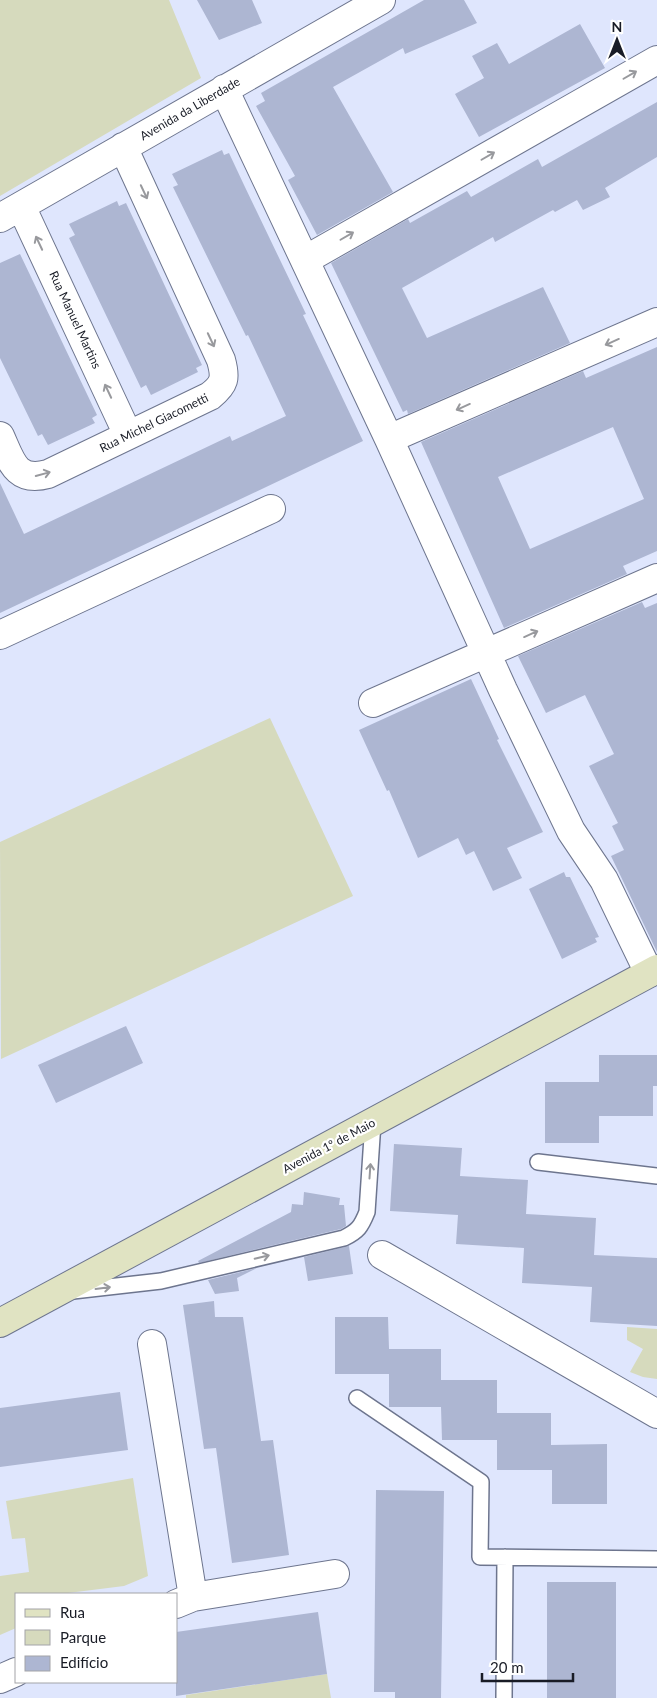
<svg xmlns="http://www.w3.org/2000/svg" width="657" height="1698" font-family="Lato,sans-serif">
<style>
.green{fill:#d6dabd}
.building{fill:#adb6d2;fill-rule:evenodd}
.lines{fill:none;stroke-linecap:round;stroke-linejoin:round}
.lane-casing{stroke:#6d758e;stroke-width:18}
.street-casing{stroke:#6d758e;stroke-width:30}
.secondary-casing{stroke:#6d758e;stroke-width:30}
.lane{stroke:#fff;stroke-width:15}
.street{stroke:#fff;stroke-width:28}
.secondary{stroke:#e0e3c2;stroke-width:28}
.oneway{stroke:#98999d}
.labels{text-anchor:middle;stroke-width:4.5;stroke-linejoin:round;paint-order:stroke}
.street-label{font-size:12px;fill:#191c26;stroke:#fff}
</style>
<rect width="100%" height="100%" fill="#dfe6fd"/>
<path class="green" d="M0,0H169L201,78L0,196Z
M270,718L353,896L1,1059L0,842Z
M627,1327L657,1329V1379L643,1377L630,1372L643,1349L627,1340Z
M133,1478L148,1576L124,1586L60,1594H16V1628L0,1635V1576L29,1572L25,1538L12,1539L6,1501Z
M327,1674L331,1698H186V1695Z"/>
<path class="building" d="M197,0H252L262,23L219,40Z
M424,0H464L477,23L405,54L403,48L333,87L393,192L317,235L288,180L295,176L256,106L265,101L261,93Z
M580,24L605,68L479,137L455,94L484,78L472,56L497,43L509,64Z
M657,102V157L605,188L610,197L583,210L577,200L555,212L553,210L495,242L493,237L402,288L427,338L543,287L570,343L408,414L407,410L403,412L331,263L408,219L410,223L467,191L471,197L538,159L542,167Z
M222,150L224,155L229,153L244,185L306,314L303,315L363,441L0,613V483L24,534L230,436L232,441L286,416L248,335L246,336L173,187L178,185L172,174Z
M117,201L119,206L126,203L202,365L196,368L198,372L151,395L146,385L141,388L69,238L75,235L69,224Z
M20,254L97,415L92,418L95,423L48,445L42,434L38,436L0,358V263Z
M657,347V551L623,566L627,574L504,628L421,442L583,371L586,378ZM613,427L644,499L530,549L498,477Z
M642,602L645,608L657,603V952L611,856L624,850L612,826L618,823L589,766L614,754L585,695L546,713L518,656Z
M471,679L499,739L497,740L543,832L507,848L522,878L493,891L474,851L466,855L458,838L418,858L389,790L387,791L359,730Z
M564,872L566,877H570L599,937L595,938L597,942L562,959L529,889Z
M126,1026L143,1063L56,1103L38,1065Z
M599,1055H657V1086H653V1116H599V1143H545V1082H599Z
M394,1144L462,1148L460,1176L528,1180L526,1214L596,1218L594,1255L657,1258V1326L590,1322L592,1287L522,1283L524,1248L456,1244L458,1215L390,1211Z
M304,1192L340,1198L339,1205H344L346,1226L341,1229L199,1263L198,1261L291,1212L292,1204L303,1205Z
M349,1246L353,1274L308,1281L304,1257Z
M257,1268L237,1278L239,1291L215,1294L208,1280Z
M214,1301L215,1317H243L261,1441L273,1440L289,1555L232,1563L216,1448L204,1449L183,1305Z
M335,1317H388L389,1349H441V1380H497V1413H551V1445L607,1444V1504H552V1470H497V1440H442L441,1407H389V1374H335Z
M120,1392L128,1450L0,1467V1408Z
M376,1490L444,1491L441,1698H395V1692H374Z
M547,1582H616V1698H547Z
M318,1612L327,1674L176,1696V1632Z"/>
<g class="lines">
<defs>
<path id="lane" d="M538,1162L657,1176
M73,1291L161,1281L344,1238C358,1231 361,1227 367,1212L373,1122
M357,1398L481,1482L480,1557L657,1559
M504,1698L505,1557"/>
<path id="street" d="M224,89L389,439L503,690L571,831L604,880L649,973
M21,206L128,435
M0,218L381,0
M305,260L657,60
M0,436C11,460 15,483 48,474L210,396C225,384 226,378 221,360L123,147
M389,439L657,322
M0,635L271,509
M373,703L657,578
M382,1255L657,1414
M152,1344L193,1597
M176,1604L193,1597L335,1574
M0,1679L16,1672"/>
<path id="secondary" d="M0,1323L657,969"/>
</defs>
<use href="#lane" class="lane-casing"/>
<use href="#street" class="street-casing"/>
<use href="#secondary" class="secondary-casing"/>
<use href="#lane" class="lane"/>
<use href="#street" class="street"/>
<use href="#secondary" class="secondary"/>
</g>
<defs><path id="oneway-shaft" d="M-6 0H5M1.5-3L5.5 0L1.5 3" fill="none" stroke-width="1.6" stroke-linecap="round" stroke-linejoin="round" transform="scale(1.25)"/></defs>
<g class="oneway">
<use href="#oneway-shaft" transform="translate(630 75) rotate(-30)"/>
<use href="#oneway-shaft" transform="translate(488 156) rotate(-30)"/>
<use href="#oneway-shaft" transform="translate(144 192) rotate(65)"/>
<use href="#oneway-shaft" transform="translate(347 236) rotate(-30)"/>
<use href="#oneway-shaft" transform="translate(39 243) rotate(-115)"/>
<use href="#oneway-shaft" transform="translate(211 340) rotate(65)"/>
<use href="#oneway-shaft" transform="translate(612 342) rotate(156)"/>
<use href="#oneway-shaft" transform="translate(108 391) rotate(-115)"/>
<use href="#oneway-shaft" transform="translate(463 407) rotate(156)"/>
<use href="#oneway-shaft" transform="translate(43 474) rotate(-15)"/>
<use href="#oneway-shaft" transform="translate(531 634) rotate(-24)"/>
<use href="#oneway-shaft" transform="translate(370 1171) rotate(-86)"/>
<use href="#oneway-shaft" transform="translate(262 1257) rotate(-13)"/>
<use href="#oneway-shaft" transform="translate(103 1288) rotate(-7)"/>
</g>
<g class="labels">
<g class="street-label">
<text transform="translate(190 109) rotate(-30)" y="4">Avenida da Liberdade</text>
<text transform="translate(75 320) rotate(65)" y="4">Rua Manuel Martins</text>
<text transform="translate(154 423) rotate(-26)" y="4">Rua Michel Giacometti</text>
<text transform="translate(329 1146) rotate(-28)" y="4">Avenida 1º de Maio</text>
</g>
</g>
<rect x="15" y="1593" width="162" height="90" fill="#ffffff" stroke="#a3a4a8"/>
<rect x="25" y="1609" width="25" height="8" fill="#e0e3c2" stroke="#a3a4a8"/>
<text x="60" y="1618" font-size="15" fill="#191c26">Rua</text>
<rect x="25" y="1630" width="25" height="15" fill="#d6dabd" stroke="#a3a4a8"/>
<text x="60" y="1643" font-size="15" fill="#191c26">Parque</text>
<rect x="25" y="1656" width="25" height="15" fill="#adb6d2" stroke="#a3a4a8"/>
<text x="60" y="1668" font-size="15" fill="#191c26">Edifício</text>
<g transform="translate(617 40)" stroke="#ffffff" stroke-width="4" paint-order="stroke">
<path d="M0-4L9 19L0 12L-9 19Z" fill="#191c26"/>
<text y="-8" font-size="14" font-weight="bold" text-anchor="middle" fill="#191c26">N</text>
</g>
<path d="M482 1673v8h91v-8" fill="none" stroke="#191c26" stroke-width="2.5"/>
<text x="490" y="1673" font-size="15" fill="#191c26" stroke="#ffffff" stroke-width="4" paint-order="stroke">20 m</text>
</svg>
